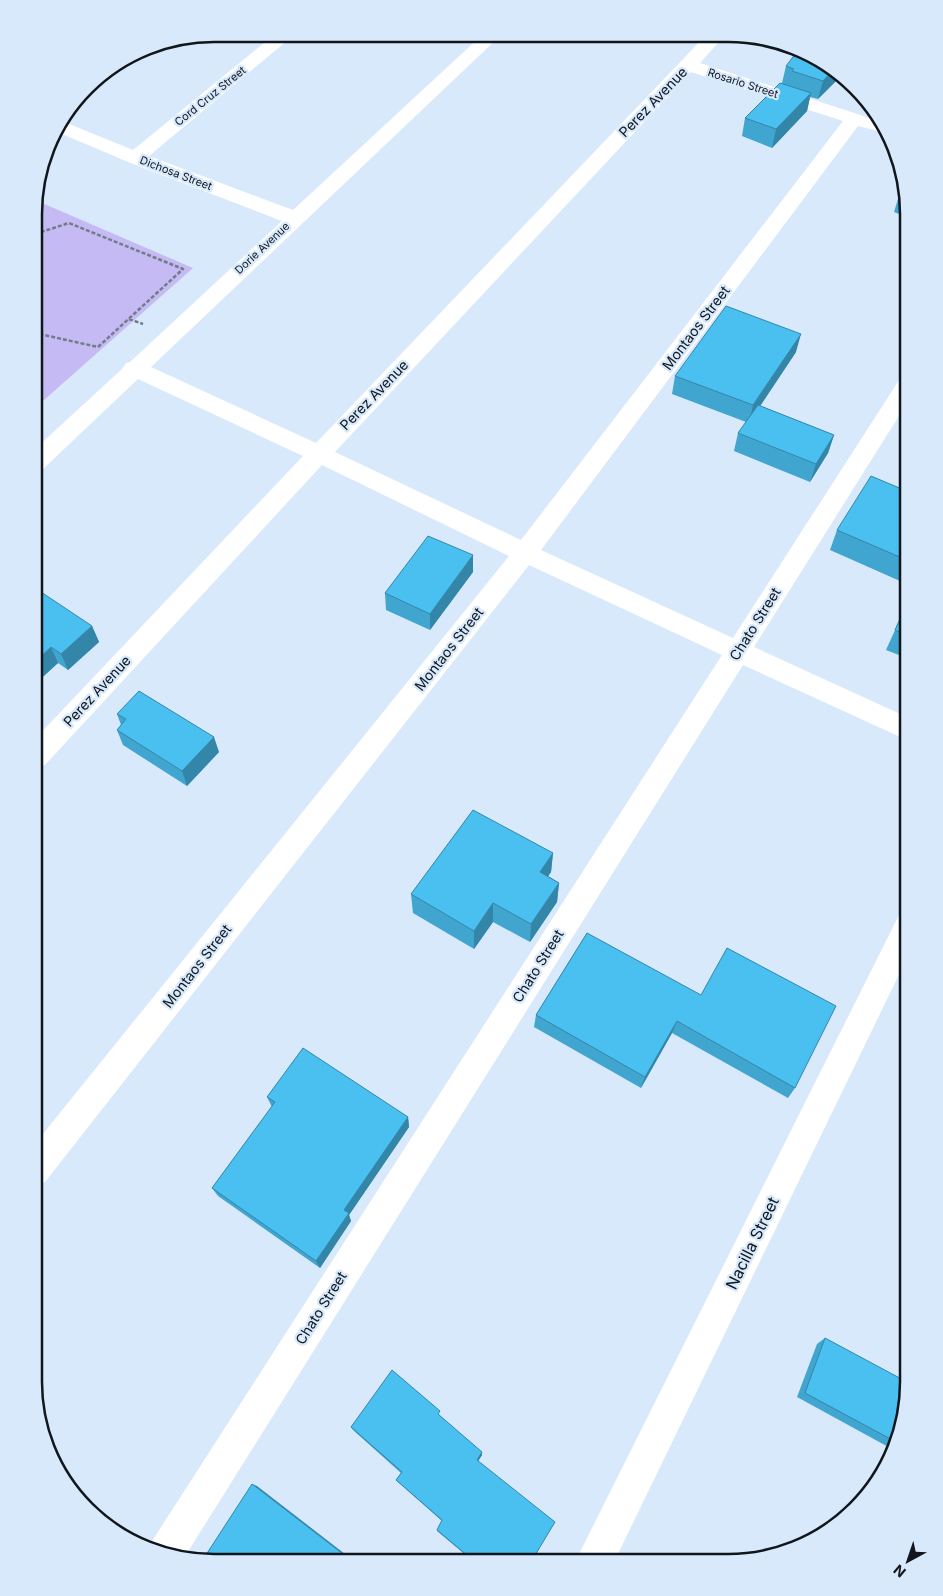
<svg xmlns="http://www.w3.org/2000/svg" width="943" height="1596" font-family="Inter,sans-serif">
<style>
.green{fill:#c5baf3}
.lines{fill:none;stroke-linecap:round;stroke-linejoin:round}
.path{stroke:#727d89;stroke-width:2.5;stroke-dasharray:4 2;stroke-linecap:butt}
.minor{fill:#fff;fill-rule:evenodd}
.wall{fill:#40a5cf}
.shaded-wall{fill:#3486a9}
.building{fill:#4ac0f1;stroke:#3486a9}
.labels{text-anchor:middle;stroke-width:4.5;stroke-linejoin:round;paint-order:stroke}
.far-street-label{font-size:11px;fill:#10161c;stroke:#d8e9fc}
.street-label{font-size:14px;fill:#10161c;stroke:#d8e9fc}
.near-street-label{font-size:16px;fill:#10161c;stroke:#d8e9fc}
.rim{fill:none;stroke:#10161c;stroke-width:2.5}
</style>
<rect width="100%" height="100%" fill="#d8e9fc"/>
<path class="green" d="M35,200L193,268L35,408Z"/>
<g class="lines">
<path class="path" d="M35,234L69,223L183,269L98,347L35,333
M129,319L143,324"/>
<path class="minor" d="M275,34H295L149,156L293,210L482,35H501L151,367L316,443L706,35H725L700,63L876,120L886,133L858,126L541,550L733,638L901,377L909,374V400L754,647L909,718V741L743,665L184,1558L151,1544L154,1538L722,655L529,565L45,1182L34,1187V1145L509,556L322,465L45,765L35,768V739L303,456L138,379L43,469L35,471V449L123,368L126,363L130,362L282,221L128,162L55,131L62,121L133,150ZM691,72L843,121L521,540L335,452Z
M909,911V954L614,1562H575L899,915Z"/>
</g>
<path class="wall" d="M786,66L839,71L842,75L818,99L810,97L807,111L772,148L742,136L745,118L782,83Z
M904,186L909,214V218L894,212L901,189Z
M796,352L760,406L834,435L828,453L810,482L734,451L738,433L746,422L672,394L675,376Z
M909,492V585L830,550L837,530Z
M473,572L430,630L386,610L385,593Z
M35,594L92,626L99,642L68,670L58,663L35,684Z
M909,599V659L886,650Z
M117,714L219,752L187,786L123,745L117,730L121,725Z
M553,853L551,872L548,876L559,883L557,902L530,942L493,922L474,949L413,913L411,894Z
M587,933L795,1088L788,1098L672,1033L641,1088L534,1027L536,1015Z
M267,1097L408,1117L409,1127L349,1215L351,1221L320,1268L218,1196L212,1188L272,1107Z
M825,1338L900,1440L896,1448L892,1449L797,1397L817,1344Z
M440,1415V1416L482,1455L478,1461L531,1562H474L437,1531V1530L442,1521L398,1482L396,1480L401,1473L353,1430L351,1427Z"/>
<path class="shaded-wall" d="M834,69L839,71L842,75L818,99L823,81Z
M811,93L807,111L772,148L776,129Z
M801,334L796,352L749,423L753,405Z
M834,435L828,453L810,482L816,464Z
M473,555V572L430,630V614Z
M92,626L99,642L68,670L61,654Z
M51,647L58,663L35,684V662Z
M214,737L219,752L187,786L182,771Z
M553,853L551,872L538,891L540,872Z
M559,883L557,902L530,942L531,924Z
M493,903V922L474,949V931Z
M677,1021L672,1033L641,1088L645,1077Z
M408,1117L409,1127L349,1215L351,1221L320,1268L316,1261L344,1210Z
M482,1452V1455L477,1463V1460Z
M252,1484L257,1486L354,1561H352Z"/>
<path class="building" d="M796,53L834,69L823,81L792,71L794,69L786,66Z
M780,83L811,93L776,129L745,118Z
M726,306L801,334L753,405L675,376Z
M758,405L834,435L816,464L738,433Z
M871,476L909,492V561L837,530Z
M428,536L473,555L430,614L385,593Z
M38,590L92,626L61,654L51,647L35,662V594Z
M909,599V636L895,630Z
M139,691L214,737L182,771L117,730L126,719L117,714Z
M473,810L553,853L540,872L559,883L531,924L493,903L474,931L411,894Z
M587,933L701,995L727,948L836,1006L795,1088L677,1021L645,1077L536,1015Z
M303,1048L408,1117L344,1210L349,1213L316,1261L212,1188L275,1102L267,1097Z
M825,1338L909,1383V1394L900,1440L898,1443L805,1393Z
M392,1370L440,1411L438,1414L482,1452L477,1460L555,1522L531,1562H475L437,1530L442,1520L396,1480L402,1472L351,1427Z
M252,1484L352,1561H202Z"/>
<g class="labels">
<g class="far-street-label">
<text transform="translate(743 83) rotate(18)" y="4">Rosario Street</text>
<text transform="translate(210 96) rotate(-39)" y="4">Cord Cruz Street</text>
<text transform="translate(176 173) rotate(21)" y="4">Dichosa Street</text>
<text transform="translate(262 248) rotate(-43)" y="4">Dorie Avenue</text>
</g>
<g class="street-label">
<text transform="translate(653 102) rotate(-46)" y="5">Perez Avenue</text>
<text transform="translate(696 328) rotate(-53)" y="5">Montaos Street</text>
<text transform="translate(374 395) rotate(-46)" y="5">Perez Avenue</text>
<text transform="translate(755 624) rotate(-58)" y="5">Chato Street</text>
<text transform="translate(449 649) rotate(-52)" y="5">Montaos Street</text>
<text transform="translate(97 691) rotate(-47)" y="5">Perez Avenue</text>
<text transform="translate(197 966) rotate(-52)" y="5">Montaos Street</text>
<text transform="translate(538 966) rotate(-58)" y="5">Chato Street</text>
<text transform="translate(321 1308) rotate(-58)" y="5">Chato Street</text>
</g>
<g class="near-street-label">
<text transform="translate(752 1243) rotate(-64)" y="6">Nacilla Street</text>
</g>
</g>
<path d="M0 0H943V1596H0ZM214 42H728A172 172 0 0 1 900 214V1382A172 172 0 0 1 728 1554H214A172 172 0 0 1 42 1382V214A172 172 0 0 1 214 42Z" fill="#d8e9fc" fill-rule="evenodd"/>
<path class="rim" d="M214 42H728A172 172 0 0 1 900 214V1382A172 172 0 0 1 728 1554H214A172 172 0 0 1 42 1382V214A172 172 0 0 1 214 42Z"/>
<g transform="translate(908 1561) rotate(220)" stroke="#d8e9fc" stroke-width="4" paint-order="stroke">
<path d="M0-4L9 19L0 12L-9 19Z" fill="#10161c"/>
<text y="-8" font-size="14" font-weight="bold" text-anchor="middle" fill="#10161c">N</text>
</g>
</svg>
